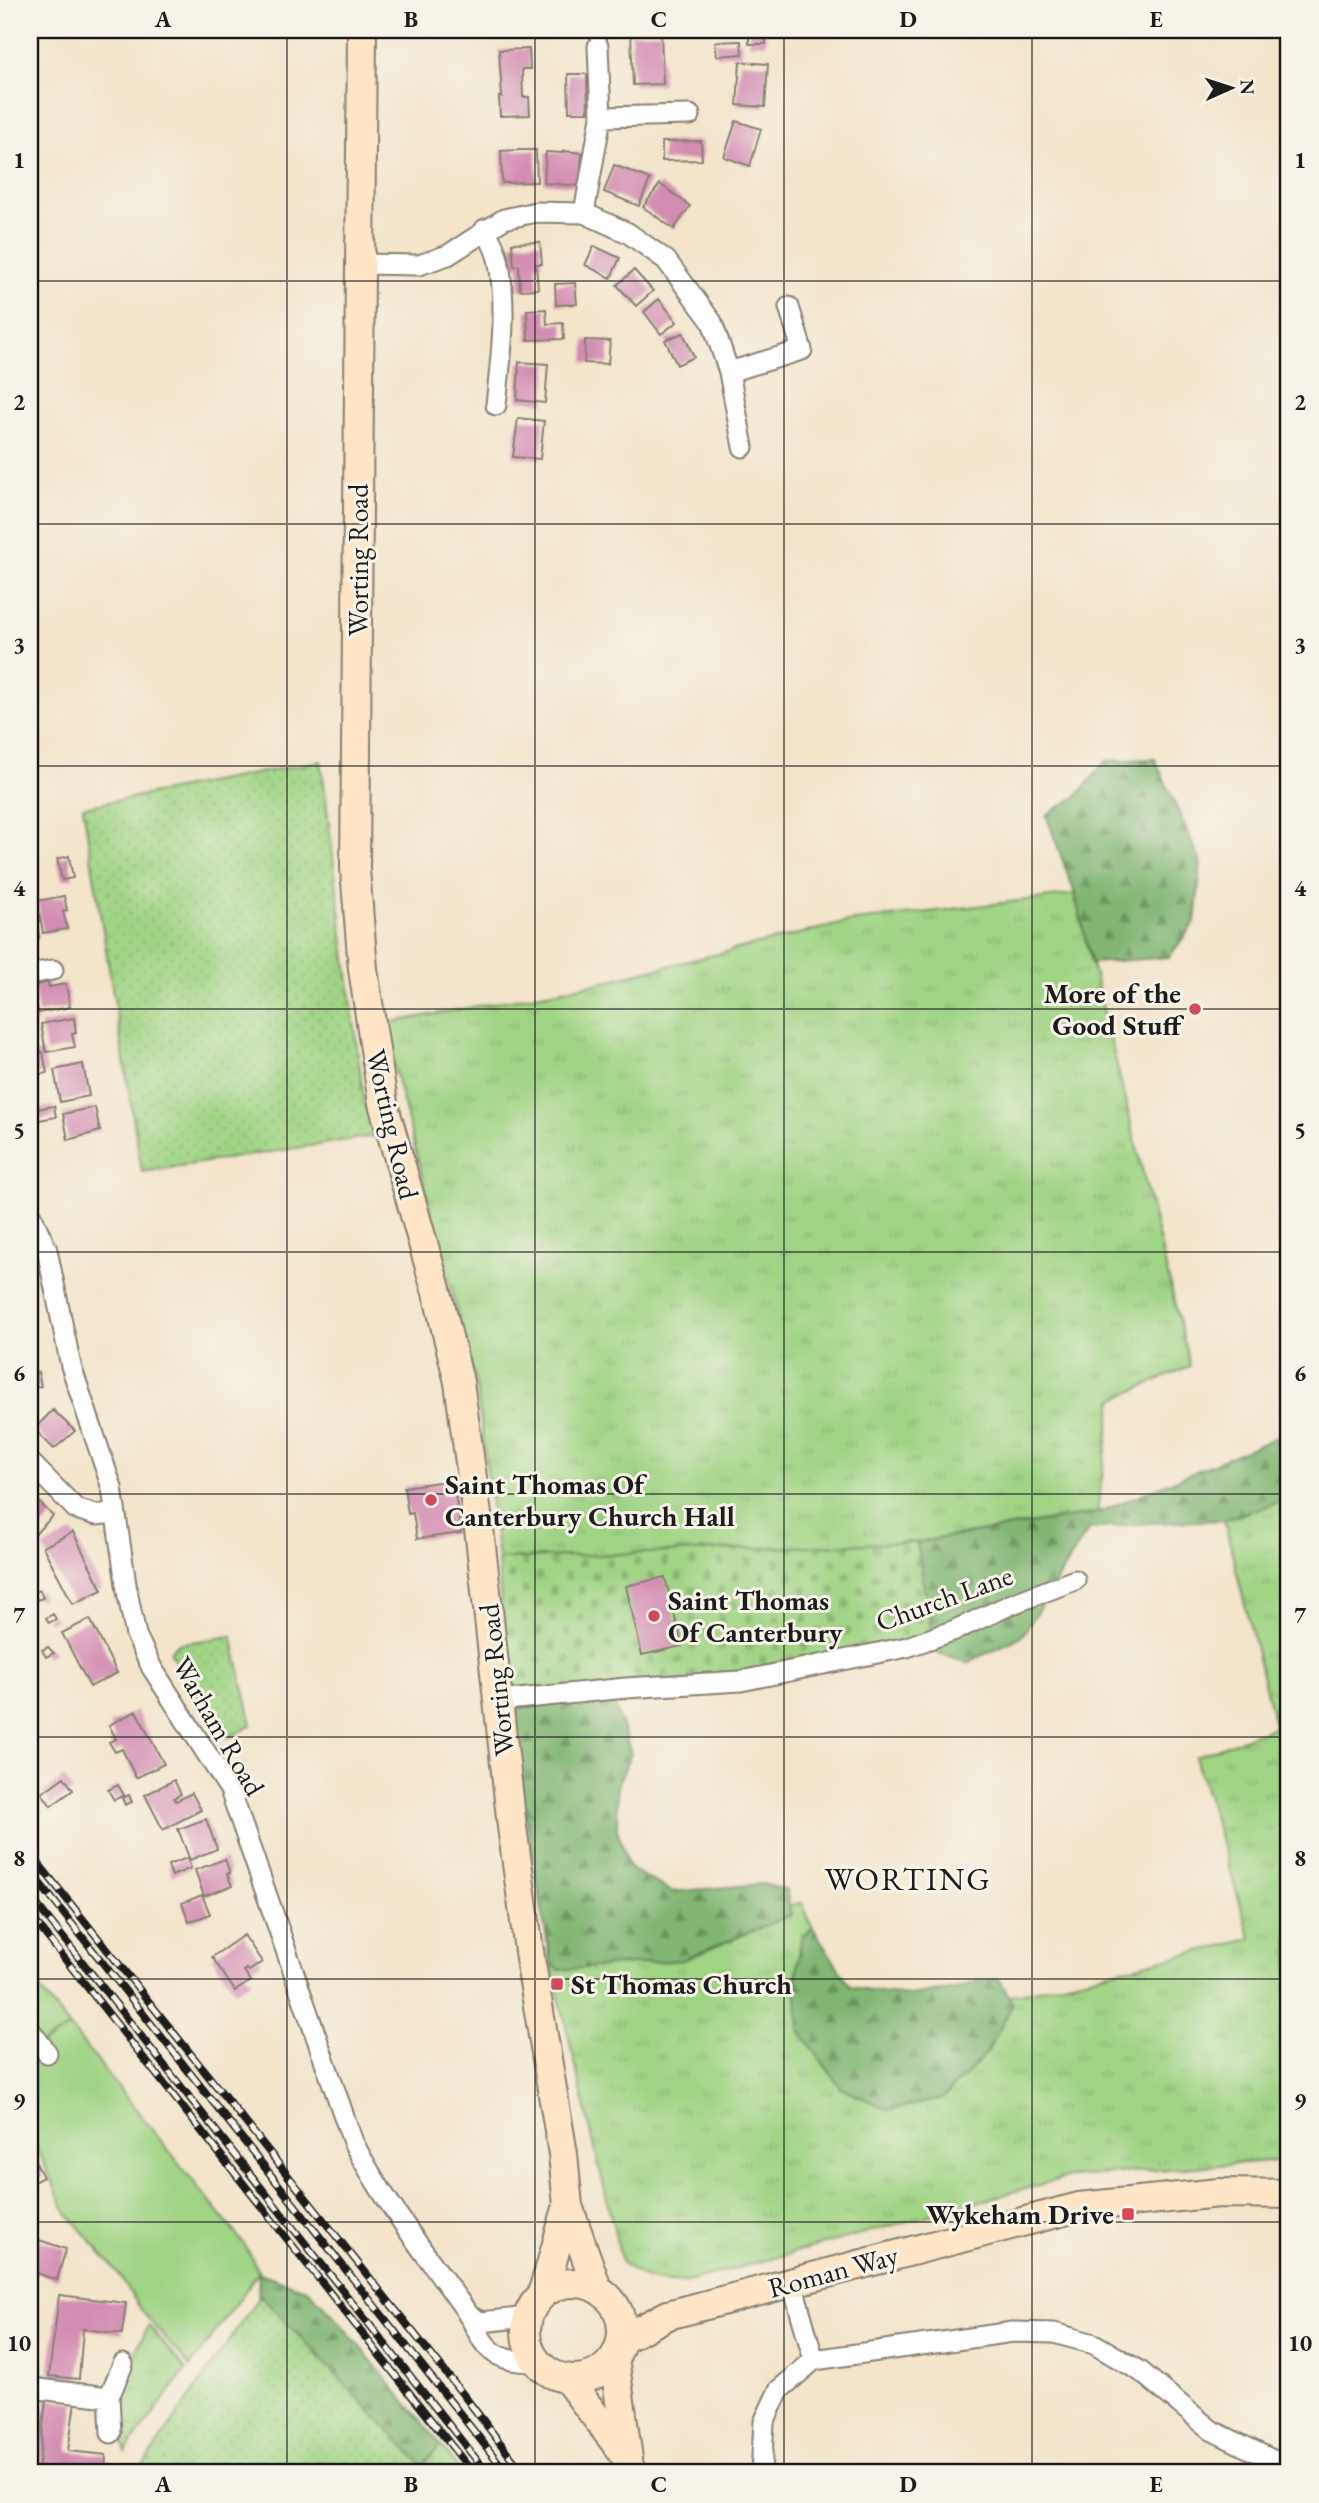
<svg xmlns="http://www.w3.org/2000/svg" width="1319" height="2503" font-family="'EB Garamond',serif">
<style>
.grass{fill:url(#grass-tufts);stroke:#5e7850;stroke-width:2}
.forest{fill:url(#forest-firs);stroke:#4e6947;stroke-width:2}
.cemetery{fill:url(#cemetery-stones);stroke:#5e7850;stroke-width:2}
.park{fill:url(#park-dots);stroke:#5e7850;stroke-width:2}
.garden{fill:#a0d485;stroke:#5e7850;stroke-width:2}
.building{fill:#d38cb2}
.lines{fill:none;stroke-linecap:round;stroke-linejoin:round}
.street-casing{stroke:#888073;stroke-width:23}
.secondary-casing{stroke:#888073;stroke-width:32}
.street{stroke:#fff;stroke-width:19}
.secondary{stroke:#fde5c5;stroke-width:28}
.rail-casing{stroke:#1c1c1c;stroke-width:8}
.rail{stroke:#f7f3e8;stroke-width:5;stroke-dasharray:16;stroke-linecap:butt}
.grid{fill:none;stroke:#1c1c1c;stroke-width:2;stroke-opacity:0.55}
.poi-dot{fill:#d1495b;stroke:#f7f3e8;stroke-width:2.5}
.labels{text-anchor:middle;stroke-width:6;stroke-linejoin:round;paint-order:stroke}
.street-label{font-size:28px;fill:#1c1c1c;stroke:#f7f3e8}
.poi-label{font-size:28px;font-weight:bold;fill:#1c1c1c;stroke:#f7f3e8;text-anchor:start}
.quarter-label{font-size:32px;letter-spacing:2px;fill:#1c1c1c;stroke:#f7f3e8}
.neatline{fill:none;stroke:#1c1c1c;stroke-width:2.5}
.grid-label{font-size:23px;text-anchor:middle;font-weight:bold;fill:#1c1c1c}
</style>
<defs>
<pattern id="grass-tufts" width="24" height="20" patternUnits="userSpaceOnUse" patternTransform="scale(1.75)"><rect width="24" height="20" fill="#a0d485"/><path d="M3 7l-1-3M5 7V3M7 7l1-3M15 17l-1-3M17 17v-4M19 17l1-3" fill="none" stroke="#89b572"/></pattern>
<pattern id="forest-firs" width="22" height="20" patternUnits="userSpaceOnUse" patternTransform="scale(1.75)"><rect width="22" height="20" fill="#80b672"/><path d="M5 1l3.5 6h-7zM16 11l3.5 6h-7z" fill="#68935d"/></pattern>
<pattern id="cemetery-stones" width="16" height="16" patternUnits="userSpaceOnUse" patternTransform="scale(1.75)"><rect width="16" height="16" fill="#a0d485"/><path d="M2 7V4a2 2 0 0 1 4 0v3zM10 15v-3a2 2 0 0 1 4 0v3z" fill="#89b572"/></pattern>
<pattern id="park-dots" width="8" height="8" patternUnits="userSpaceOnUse" patternTransform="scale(1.75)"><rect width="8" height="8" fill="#a0d485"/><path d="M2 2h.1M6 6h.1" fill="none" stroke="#89b572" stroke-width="1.8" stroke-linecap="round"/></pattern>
</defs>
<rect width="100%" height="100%" fill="#f7f3e8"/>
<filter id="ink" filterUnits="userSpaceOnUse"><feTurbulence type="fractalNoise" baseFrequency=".0143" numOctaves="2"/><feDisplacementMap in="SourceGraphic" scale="14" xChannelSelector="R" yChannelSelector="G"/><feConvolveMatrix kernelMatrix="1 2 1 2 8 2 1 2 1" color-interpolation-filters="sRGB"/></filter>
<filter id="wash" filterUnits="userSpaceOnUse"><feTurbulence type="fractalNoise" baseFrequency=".00686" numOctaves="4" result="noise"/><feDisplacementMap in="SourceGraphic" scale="28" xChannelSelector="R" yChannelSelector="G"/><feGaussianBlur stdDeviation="1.57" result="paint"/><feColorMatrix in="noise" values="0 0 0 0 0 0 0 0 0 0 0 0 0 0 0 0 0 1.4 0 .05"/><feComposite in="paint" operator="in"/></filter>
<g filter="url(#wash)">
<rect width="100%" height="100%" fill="#f3e4ca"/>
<path class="grass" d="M1075,894L1190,1366L1113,1400L1097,1513L917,1542L498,1559L476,1385L383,1024L594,984L848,922Z
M1289,1499V2164L1270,2161L1068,2177L687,2282C659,2283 644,2281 622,2263L548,1950L802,1903L858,2031L1251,1939L1195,1757L1275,1727L1224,1520Z
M30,1977L70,2027L30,2051Z
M149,2326L186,2370L125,2452C121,2438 118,2418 119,2403C122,2381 137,2345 149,2326Z
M441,2445L461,2473H416Z"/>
<path class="forest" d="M1155,759L1201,863L1195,922L1169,957L1091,963L1075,894L1046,815L1077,796L1106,761Z
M1289,1432V1499L1224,1520L1150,1523L1089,1529L1022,1636L967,1663L933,1651L917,1542L1097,1513Z
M580,1699L615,1706L631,1753L617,1787V1829L630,1869L672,1892L762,1884L786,1890L791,1915L683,1960L560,1970L551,1963L508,1711L516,1706Z
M813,1928L850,1986L869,1991L909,1995L957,1989L978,1981L999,1979L1013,2003L987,2053L942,2099L890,2110L842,2089L799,2030L796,1982L801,1937Z
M259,2273L309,2290L336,2318L441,2445L416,2473L258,2298Z"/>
<path class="cemetery" d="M917,1542L932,1639L508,1711L498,1559Z"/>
<path class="park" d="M321,761L364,1102L374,1136L142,1172L83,807Z
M232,1636L252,1725L234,1735L220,1738L170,1651L178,1644Z
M260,2295L422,2465L416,2473H138Z"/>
<path class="garden" d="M70,2027L246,2247L259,2272L190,2367L144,2314L116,2271L66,2212L30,2132V2052Z"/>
<g id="blocks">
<path class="building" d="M749,30H766V44H749Z
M661,32L663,84L633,85L631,33Z
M741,41L742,54L717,56L715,42Z
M529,49L530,69H522L523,97H529L530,115L500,116L499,97H502L499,50Z
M740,62L768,64L765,107L737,105Z
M568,74H587L588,112H569Z
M736,121L761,129L750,166L724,157Z
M701,141L702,160L662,161V142Z
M520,150H536L537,182L502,183L501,151Z
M563,151L582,153L580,186L544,183L546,152L562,153Z
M614,165L650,179L639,206L604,192Z
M660,184L690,206L674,229L643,207Z
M540,242L542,264H536L538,289L520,290L519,266H514L512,243Z
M594,246L620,258L611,278L585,265Z
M634,270L653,291L636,306L617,285Z
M575,283L577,304L556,305L555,284Z
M659,299L677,322L661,334L644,312Z
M546,309L547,324L563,323L564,339L528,340L527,310Z
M683,333L694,357L677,365L665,340Z
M585,340L610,341L608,364L584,363Z
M519,362L548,364L545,403L517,400Z
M518,418L544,421L540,459L513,457Z
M69,856L73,878L62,880L57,859Z
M64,896L67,910L63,911L67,929L43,933L37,901Z
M32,904L39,938L30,940V905Z
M48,983L49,987L66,984L70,1007L38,1013L33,986Z
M35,1012L37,1023L30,1024V1013Z
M74,1018L76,1033L72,1034L75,1047L46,1052L41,1024Z
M43,1052L47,1073L30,1076V1054Z
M83,1064L89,1096L60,1102L54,1070Z
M54,1106L56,1117L33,1121L31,1110Z
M95,1107L100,1131L68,1140L63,1114Z
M30,1354L35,1373L38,1372L41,1386L30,1388Z
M53,1410L75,1431L54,1449L34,1429Z
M453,1480L461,1533L417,1539L413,1513L408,1514L404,1487Z
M30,1493L53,1516L30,1539Z
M73,1532L102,1590L73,1604L43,1547Z
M665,1577L682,1646L642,1655L626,1586Z
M40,1590L43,1598L37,1600L34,1593Z
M53,1614L56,1619L49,1623L46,1618Z
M90,1619L117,1673L90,1687L62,1633Z
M48,1647L54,1653L46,1657L42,1650Z
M136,1711L164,1764L136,1778L122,1749L115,1752L109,1742L116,1739L109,1725Z
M64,1777L73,1790L51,1806L42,1793Z
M174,1780L181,1794L174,1798L176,1801L192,1793L201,1810L163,1830L145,1795Z
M118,1785L124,1795L114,1800L108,1790Z
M129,1795L132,1802L125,1805L122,1798Z
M206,1819L217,1849L190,1860L178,1829Z
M187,1858L191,1868L172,1876L168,1865Z
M225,1859L230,1873L227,1874L232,1886L204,1896L195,1870Z
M202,1895L210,1914L189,1922L182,1903Z
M244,1935L262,1962L249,1971L247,1969L244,1971L251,1981L235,1991L212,1957Z
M30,2151L43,2177L30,2184Z
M30,2237L66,2249L57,2280L30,2271Z
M59,2295L126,2303L122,2334L83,2329L79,2379L49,2376Z
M46,2399L75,2402L68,2451L106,2455L105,2473H38Z"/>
</g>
</g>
<g filter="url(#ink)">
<use href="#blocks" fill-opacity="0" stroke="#888073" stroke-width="2"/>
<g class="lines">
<defs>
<path id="street" d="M601,117L690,115
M584,213L601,117L598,46
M485,229C490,239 496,249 498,259C508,308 501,357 496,405
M360,264L419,265L448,255L504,219L536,212L584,213L628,233L666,260L712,322L729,372L743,447
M729,372L802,350L789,307
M30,974L53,970
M30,1213L47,1250L71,1366L112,1488L127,1591L136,1635L152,1668L230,1790L353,2142C384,2202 427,2255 466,2311C476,2325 480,2344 496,2354C510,2362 523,2362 538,2361
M30,1462L76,1509L96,1515L114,1513
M498,1701L626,1688L741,1681L907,1647L955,1630L1012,1604L1075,1580
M30,2030L47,2053
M792,2283L814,2360
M468,2315L481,2322L528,2317
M30,2388L109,2397
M111,2433L109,2397L123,2364
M761,2473L764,2422L779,2390L814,2360L1013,2332L1054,2333L1094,2344L1140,2371L1211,2430L1289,2468"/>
<path id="secondary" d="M362,30L355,869L363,969L383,1103L438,1296L459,1382L480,1537L512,1827L530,1958L563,2154L568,2206L597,2288
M526 2331a48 48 0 1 1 96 0a48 48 0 1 1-96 0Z
M541,2296C552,2267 558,2236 568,2206
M621,2340L668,2315L1079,2207L1219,2193L1289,2194
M614,2358L630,2473
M568,2380L627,2458"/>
</defs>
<use href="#street" class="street-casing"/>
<use href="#secondary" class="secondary-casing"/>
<use href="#street" class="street"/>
<use href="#secondary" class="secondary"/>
<defs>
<path id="rail" d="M30,1853L465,2397L523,2473
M30,1871L507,2473
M30,1896L487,2473
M30,1915L473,2473"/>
</defs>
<use href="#rail" class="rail-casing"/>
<use href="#rail" class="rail"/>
</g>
</g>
<path class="grid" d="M287,30V2473M535,30V2473M784,30V2473M1032,30V2473M30,281H1289M30,524H1289M30,766H1289M30,1009H1289M30,1252H1289M30,1494H1289M30,1737H1289M30,1979H1289M30,2222H1289"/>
<g class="poi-dot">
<circle cx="1195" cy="1009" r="7"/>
<circle cx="431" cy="1500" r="7"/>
<circle cx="654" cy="1616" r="7"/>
<rect x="550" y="1977" width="14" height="14" rx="3.5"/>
<rect x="1121" y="2207" width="14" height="14" rx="3.5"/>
</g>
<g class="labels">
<g class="street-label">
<text transform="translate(358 560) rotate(-90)" y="10">Worting Road</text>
<text transform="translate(393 1124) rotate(77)" y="10">Worting Road</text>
<text transform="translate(944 1598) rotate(-20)" y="10">Church Lane</text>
<text transform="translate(496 1680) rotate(-96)" y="10">Worting Road</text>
<text transform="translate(219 1726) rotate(60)" y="10">Warham Road</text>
<text transform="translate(833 2271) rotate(-15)" y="10">Roman Way</text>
</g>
<g class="poi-label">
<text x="1181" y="1003" text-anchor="end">More of the<tspan x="1181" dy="32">Good Stuff</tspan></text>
<text x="445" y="1494">Saint Thomas Of<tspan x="445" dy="32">Canterbury Church Hall</tspan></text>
<text x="668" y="1610">Saint Thomas<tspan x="668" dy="32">Of Canterbury</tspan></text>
<text x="571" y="1994">St Thomas Church</text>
<text x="1114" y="2224" text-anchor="end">Wykeham Drive</text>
</g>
<g class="quarter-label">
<text x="908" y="1890">WORTING</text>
</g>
</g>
<rect width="1319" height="2503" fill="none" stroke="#f7f3e8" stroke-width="77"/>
<g transform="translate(1231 88) rotate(87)" stroke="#f7f3e8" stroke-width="5" paint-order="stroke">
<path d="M0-5L12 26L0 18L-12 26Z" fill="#1c1c1c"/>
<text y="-10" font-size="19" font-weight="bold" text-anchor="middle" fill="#1c1c1c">N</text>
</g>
<rect x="38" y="38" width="1242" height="2426" class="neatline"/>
<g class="grid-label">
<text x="163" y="27">A</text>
<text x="411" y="27">B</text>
<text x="659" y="27">C</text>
<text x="908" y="27">D</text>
<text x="1156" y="27">E</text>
<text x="19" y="168">1</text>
<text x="1300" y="168">1</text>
<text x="19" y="410">2</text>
<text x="1300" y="410">2</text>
<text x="19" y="653">3</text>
<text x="1300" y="653">3</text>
<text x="19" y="896">4</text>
<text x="1300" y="896">4</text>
<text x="19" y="1138">5</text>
<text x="1300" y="1138">5</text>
<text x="19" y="1381">6</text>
<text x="1300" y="1381">6</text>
<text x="19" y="1623">7</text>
<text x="1300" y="1623">7</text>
<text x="19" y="1866">8</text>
<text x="1300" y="1866">8</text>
<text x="19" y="2109">9</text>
<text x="1300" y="2109">9</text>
<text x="19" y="2351">10</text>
<text x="1300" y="2351">10</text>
<text x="163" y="2492">A</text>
<text x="411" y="2492">B</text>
<text x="659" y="2492">C</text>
<text x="908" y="2492">D</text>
<text x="1156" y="2492">E</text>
</g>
</svg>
